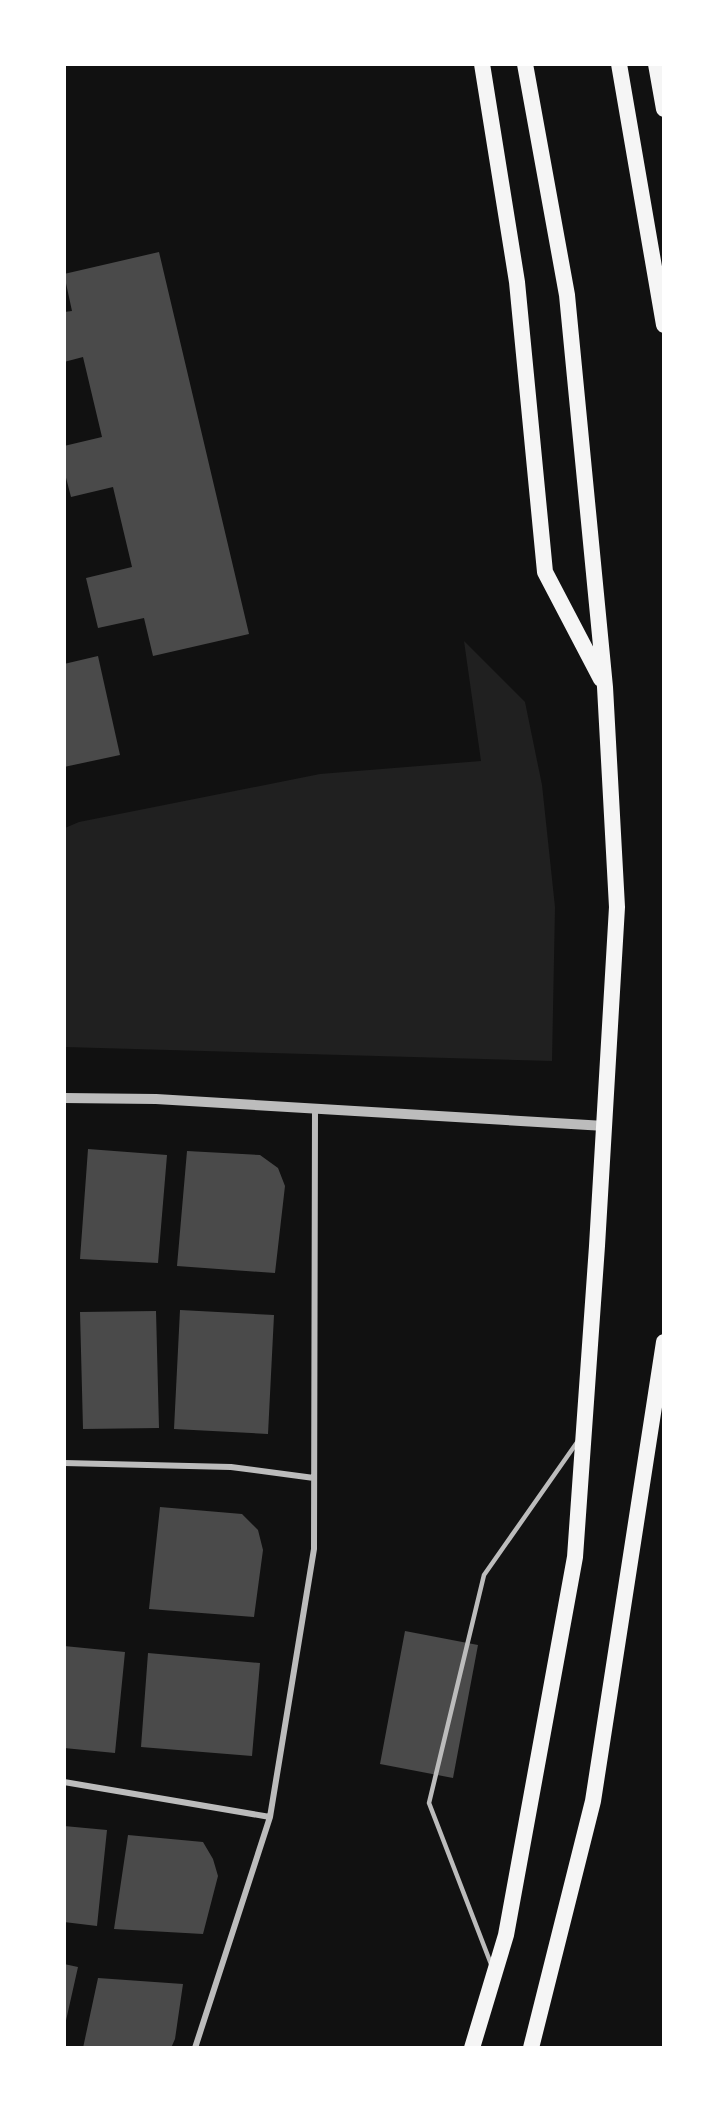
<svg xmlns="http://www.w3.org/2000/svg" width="728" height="2112" font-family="Lato,sans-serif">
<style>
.green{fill:#202020}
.building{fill:#4a4a4a}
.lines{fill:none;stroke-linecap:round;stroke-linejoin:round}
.service{stroke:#bcbcbc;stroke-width:4.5}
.minor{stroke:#bcbcbc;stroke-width:6}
.tertiary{stroke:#bcbcbc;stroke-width:10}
.trunk{stroke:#f5f5f5;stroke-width:16}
</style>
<rect width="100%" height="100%" fill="#111"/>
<path class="green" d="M464,641L525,702L542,785L555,907L552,1061L65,1047V828L79,822L320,774L481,761Z"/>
<path class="building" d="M159,252L249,634L153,656L144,618L98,628L86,578L132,567L113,487L71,497L64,470V446L102,437L83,357L64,362V312L72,311L64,274Z
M98,656L120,755L64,767V664Z
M88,1149L167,1155L158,1263L80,1259Z
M187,1151L260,1155L278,1168L285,1186L275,1273L177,1266Z
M180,1310L274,1315L268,1434L174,1429Z
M156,1311L159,1428L83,1429L80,1312Z
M160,1507L242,1514L258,1530L263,1550L254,1617L149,1609Z
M405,1631L478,1645L453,1778L380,1764Z
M64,1646L125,1652L115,1753L64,1748Z
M148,1653L260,1663L252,1756L141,1747Z
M64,1826L107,1830L97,1926L64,1922Z
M128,1835L203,1842L213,1859L218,1876L203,1934L114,1929Z
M64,1964L78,1967L65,2025H64Z
M98,1978L183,1984L175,2039L171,2048H83Z"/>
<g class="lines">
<path class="service" d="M491,1964L429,1803L484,1575L578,1441"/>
<path class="minor" d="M64,1463L231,1467L314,1478
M64,1782L270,1817
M195,2048L270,1817L314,1549L315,1108"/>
<path class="tertiary" d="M64,1098L156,1099L605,1126"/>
<path class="trunk" d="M482,64L517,282L545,572L601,679
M619,64L664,325
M656,64L664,109
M472,2048L506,1935L575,1557L597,1246L617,907L605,687L567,295L525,64
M531,2048L593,1801L664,1342"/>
</g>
<rect width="728" height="2112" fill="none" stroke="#ffffff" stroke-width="132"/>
</svg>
